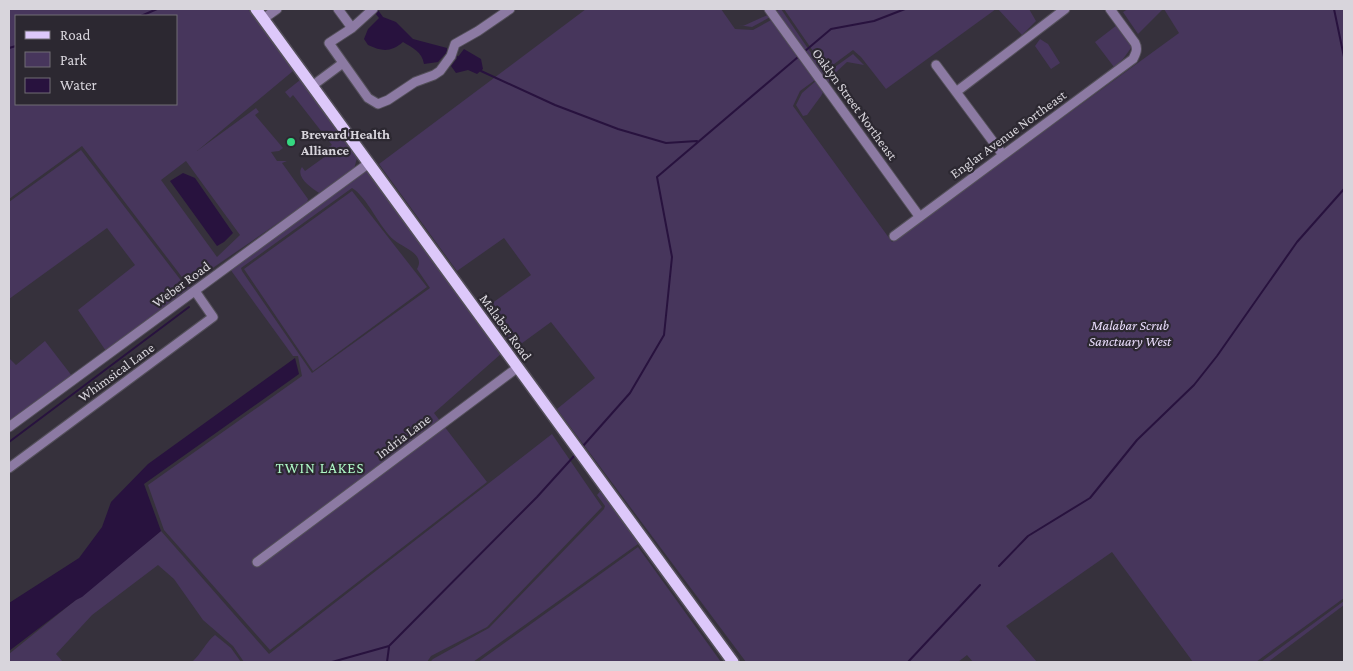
<svg xmlns="http://www.w3.org/2000/svg" width="1353" height="671" font-family="'Crimson Pro',serif">
<style>
.green{fill:#47365c;fill-rule:evenodd}
.water{fill:#28123e}
.lines{fill:none;stroke-linecap:round;stroke-linejoin:round}
.stream{stroke:#28123e;stroke-width:2}
.minor-casing{stroke:#534f59;stroke-width:11}
.major-casing{stroke:#534f59;stroke-width:14}
.minor{stroke:#8c7aa3;stroke-width:9}
.major{stroke:#ddc8fa;stroke-width:11}
.poi-dot{fill:#35d881;stroke:#2c2831;stroke-width:2}
.labels{text-anchor:middle;stroke-width:4.5;stroke-linejoin:round;paint-order:stroke}
.street-label{font-size:14px;fill:#d8d5dc;stroke:#2c2831}
.poi-label{font-size:14px;font-weight:bold;fill:#d8d5dc;stroke:#2c2831;text-anchor:start}
.park-label{font-size:14px;font-style:italic;fill:#e9dcfb;stroke:#2c2831}
.neighbourhood-label{font-size:15px;letter-spacing:1px;fill:#adf7c5;stroke:#2c2831}
</style>
<rect width="100%" height="100%" fill="#36313c"/>
<path class="green" d="M9,9H248L293,71L197,151L256,108L259,112L255,115L283,148L279,151L271,152L277,161H287L282,163L308,199L307,203L188,285L82,146L9,199ZM16,16H176V104H16ZM186,161L240,235L217,257L161,180Z
M586,9H721L735,29L753,30L773,19L815,80L800,91L793,106L892,242L1179,33L1164,9H1344V598L1256,662H1193L1112,552L1006,626L1037,662H973L967,655L958,662H746L557,409L595,378L551,322L514,349L484,309L531,275L504,238L457,271L379,164Z
M781,9L824,72H828L853,54L864,65L847,62L832,76L821,96L807,115L803,116L796,105L802,93L817,80L772,16L752,27L737,25L743,26Z
M784,9H996L886,89L861,57L853,50L826,70Z
M998,9H1029L1036,21L1022,35Z
M1128,9H1163L1138,34L1123,12Z
M1117,25L1130,41L1131,48L1123,59L1114,67L1095,42Z
M1040,39L1048,44L1060,63L1051,69L1035,46Z
M300,80L345,138L357,158L354,169L319,193C311,187 295,177 302,167L305,171L330,153L327,148L332,145L293,95L290,98L285,92Z
M81,150L186,287H190L220,266L106,351L78,310L135,265L107,228L9,299V202Z
M368,168L502,353L434,413L487,482L270,650L164,530L148,485L302,376L298,356H293L230,269ZM352,188C368,198 379,227 394,240C402,247 426,254 417,269L430,288L312,373L242,271L241,268Z
M352,191L427,287L313,371L244,269Z
M45,341L72,376L9,423V358L16,365Z
M552,434L602,507L487,627L431,656L427,662H244L233,646L203,620L174,579L158,565L92,615L56,654L63,662H9V654L161,531L269,654Z
M602,489L729,662H725L638,544L473,662H430L433,659L489,628L604,509L605,506L597,495Z
M638,547L721,662H478Z
M1344,601V605L1268,662H1261Z
M215,635L231,648L241,662H192C201,654 206,642 215,635Z"/>
<path class="water" d="M378,10L383,17L396,22L413,39L447,48V52L438,62L424,64C422,52 413,48 403,42C391,52 383,52 368,45L364,39L368,29L379,18L375,13Z
M464,49L481,59L483,69L477,74L468,70L456,73L451,66Z
M183,173L195,178L233,233L224,242L217,246L170,181Z
M295,358L299,374L144,484L161,531L82,597L76,600L9,651V603L79,558L102,527L111,502L148,464Z"/>
<g class="lines">
<path class="stream" d="M1334,9L1344,57
M141,16L157,9
M9,48L16,46
M805,51L831,29L874,21L905,9
M454,55L459,58
M481,71L555,105L618,129L666,143L697,141
M9,442L189,307
M583,446L630,393L664,335L672,257L657,177L798,57
M999,566L1028,536L1090,498L1137,440L1194,385L1217,356L1297,242L1344,189
M332,662L389,646L537,497L575,455
M387,662L389,647
M908,662L980,585"/>
<defs>
<path id="minor" d="M338,9L352,28
M373,9L352,28L329,43L368,98L378,104L388,100L415,82L434,75L440,71L451,56L455,44L478,31L510,9
M769,9L919,216
M263,19L277,9
M936,65L1003,155
M312,86L343,63
M956,92L1065,9
M894,236L1133,59C1136,53 1138,49 1135,43L1110,9
M9,427L369,163
M9,468L213,317L195,291
M257,562L517,368"/>
<path id="major" d="M256,9L733,662"/>
</defs>
<use href="#minor" class="minor-casing"/>
<use href="#major" class="major-casing"/>
<use href="#minor" class="minor"/>
<use href="#major" class="major"/>
</g>
<circle class="poi-dot" cx="291" cy="142" r="5"/>
<g class="labels">
<g class="street-label">
<text transform="translate(855 104) rotate(54)" y="5">Oaklyn Street Northeast</text>
<text transform="translate(1008 134) rotate(-36)" y="5">Englar Avenue Northeast</text>
<text transform="translate(181 284) rotate(-36)" y="5">Weber Road</text>
<text transform="translate(506 327) rotate(54)" y="5">Malabar Road</text>
<text transform="translate(116 372) rotate(-36)" y="5">Whimsical Lane</text>
<text transform="translate(403 436) rotate(-37)" y="5">Indria Lane</text>
</g>
<g class="poi-label">
<text x="301" y="139">Brevard Health<tspan x="301" dy="16">Alliance</tspan></text>
</g>
<g class="park-label">
<text x="1130" y="330">Malabar Scrub<tspan x="1130" dy="16">Sanctuary West</tspan></text>
</g>
<g class="neighbourhood-label">
<text x="320" y="473">TWIN LAKES</text>
</g>
</g>
<rect width="1353" height="671" fill="none" stroke="#d8d5dc" stroke-width="20"/>
<rect x="15" y="15" width="162" height="90" fill="#2c2831" stroke="#716d75"/>
<rect x="25" y="31" width="25" height="8" fill="#ddc8fa" stroke="#716d75"/>
<text x="60" y="40" font-size="15" fill="#d8d5dc">Road</text>
<rect x="25" y="52" width="25" height="15" fill="#47365c" stroke="#716d75"/>
<text x="60" y="65" font-size="15" fill="#d8d5dc">Park</text>
<rect x="25" y="78" width="25" height="15" fill="#28123e" stroke="#716d75"/>
<text x="60" y="90" font-size="15" fill="#d8d5dc">Water</text>
</svg>
